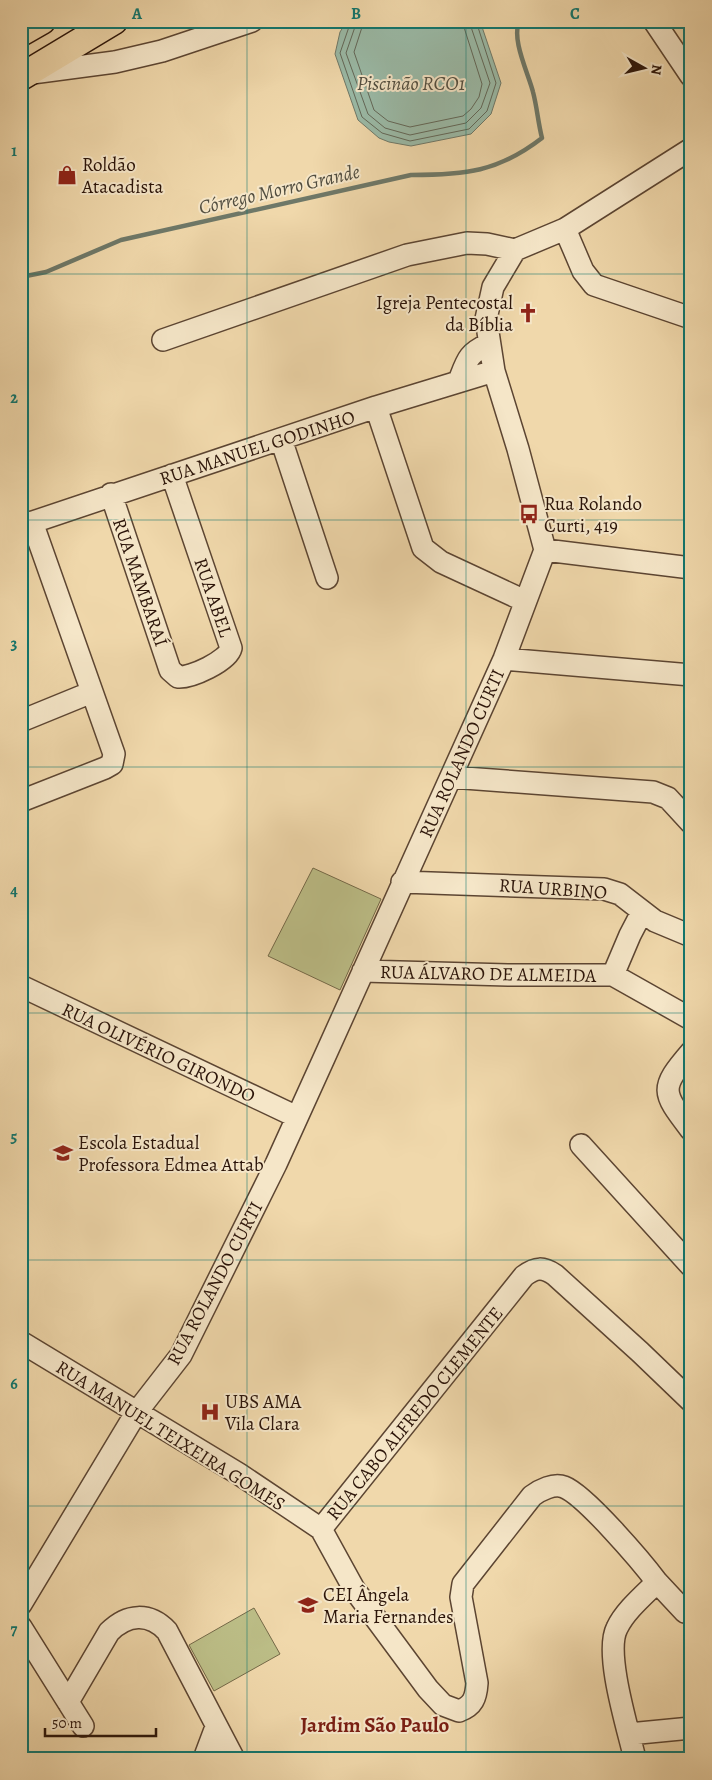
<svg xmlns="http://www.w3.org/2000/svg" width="712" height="1780" font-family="Alegreya,serif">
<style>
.green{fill:#bcbe87;stroke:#746948}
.water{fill:#9abaa7;stroke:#6e7868}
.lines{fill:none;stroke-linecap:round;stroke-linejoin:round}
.shore{stroke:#626758;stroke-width:1}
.stream{stroke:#6e7868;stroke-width:4.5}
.minor-casing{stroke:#5c4532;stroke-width:24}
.major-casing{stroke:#2b1409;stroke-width:29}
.minor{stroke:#f5e6c8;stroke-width:21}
.major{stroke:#f0d8ab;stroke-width:26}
.grid{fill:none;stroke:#0f766e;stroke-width:1;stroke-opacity:0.55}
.labels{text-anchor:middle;stroke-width:4;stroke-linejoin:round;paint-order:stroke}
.poi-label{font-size:19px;fill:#2b1409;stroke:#f5e6c8;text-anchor:start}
.street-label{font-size:19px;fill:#2b1409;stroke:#f5e6c8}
.water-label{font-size:20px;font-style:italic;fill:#524e40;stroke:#f5e6c8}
.quarter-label{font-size:21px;font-weight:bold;fill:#7a1f14;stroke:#f5e6c8}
.neatline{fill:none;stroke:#0f766e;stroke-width:2}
.grid-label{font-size:16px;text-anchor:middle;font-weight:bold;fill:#0f766e}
</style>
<rect width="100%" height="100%" fill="#f0d8ab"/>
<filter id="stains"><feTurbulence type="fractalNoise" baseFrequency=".004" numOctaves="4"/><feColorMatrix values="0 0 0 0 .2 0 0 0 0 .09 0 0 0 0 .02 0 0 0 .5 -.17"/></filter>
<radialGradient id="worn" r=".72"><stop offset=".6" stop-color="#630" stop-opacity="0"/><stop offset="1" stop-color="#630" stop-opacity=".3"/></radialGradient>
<path class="green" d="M313,868L381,899L340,990L268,956Z
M254,1608L280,1654L214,1691L189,1645Z"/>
<path class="water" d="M347,21H480L501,83L491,114L471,134L411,146L389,142L379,138L358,120L335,54L340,32Z"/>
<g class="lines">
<path class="shore" d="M351,21L340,53L362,117L382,133L410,141L469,129L487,111L496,83L476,21
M357,21L346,53L368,114L385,128L410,135L466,123L481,108L490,83L469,21
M364,21L354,52L374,110L388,121L410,127L463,116L471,109L479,97L482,84L462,21"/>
<path class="stream" d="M21,277L46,272L121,240L411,175C465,175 498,172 542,138C538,122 537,107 533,92C529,75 510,37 520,21"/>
<defs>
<path id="minor" d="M654,21L691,76
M32,73L115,62L162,51L252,21
M565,229L583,271L594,285L691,318
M163,340L407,255L467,243L487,244L515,250
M459,381C467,360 468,353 489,344
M376,407L423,548L441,562L525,601
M281,439L327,578
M111,494L170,670L178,677C191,678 228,661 231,648L172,475
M21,526L376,407L494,371
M545,550L691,568
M504,659L691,675
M21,721L92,692
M451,777L653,792L668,798L691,823
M21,801L105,768L112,764L114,754L32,522
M402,882L604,889L620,894L655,921L691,936
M363,971L508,975H613L691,1019
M613,975L630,935L642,912
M21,986L297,1117
M691,1052C659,1089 662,1092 691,1130
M581,1145L691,1266
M21,1342L239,1474L321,1529
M321,1529L354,1589L428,1689L443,1705L459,1711C473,1706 476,1698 477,1683L461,1597L463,1584L532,1496C540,1490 554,1483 564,1487C585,1495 642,1562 657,1582C644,1595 625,1611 617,1628C604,1653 628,1729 635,1759
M321,1529L524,1276C536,1267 543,1267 555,1275L640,1352L691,1401
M657,1582L685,1612
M21,1604L136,1413L181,1355L276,1164L325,1056L504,659L545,550L518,449L494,371L486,319L493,287L515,250L565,229L691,149
M21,1627L83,1726
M68,1702L109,1632C127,1614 149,1612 167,1631L234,1759
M629,1734L691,1728
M204,1759L216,1727"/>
<path id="major" d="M21,33L42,21
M21,77L114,21"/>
</defs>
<use href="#minor" class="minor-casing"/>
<use href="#major" class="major-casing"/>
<use href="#minor" class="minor"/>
<use href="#major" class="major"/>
</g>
<path class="grid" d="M247,21V1759M466,21V1759M21,274H691M21,520H691M21,767H691M21,1013H691M21,1260H691M21,1506H691"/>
<defs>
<symbol id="shop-bare" viewBox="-9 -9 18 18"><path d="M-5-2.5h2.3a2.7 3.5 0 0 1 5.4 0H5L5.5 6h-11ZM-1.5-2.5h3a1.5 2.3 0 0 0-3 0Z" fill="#8f2418" stroke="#f5e6c8" stroke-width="2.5" paint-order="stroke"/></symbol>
<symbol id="church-bare" viewBox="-9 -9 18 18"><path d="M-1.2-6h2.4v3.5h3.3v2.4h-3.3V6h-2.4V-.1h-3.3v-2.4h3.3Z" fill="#8f2418" stroke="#f5e6c8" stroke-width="2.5" paint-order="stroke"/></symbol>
<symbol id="bus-bare" viewBox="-9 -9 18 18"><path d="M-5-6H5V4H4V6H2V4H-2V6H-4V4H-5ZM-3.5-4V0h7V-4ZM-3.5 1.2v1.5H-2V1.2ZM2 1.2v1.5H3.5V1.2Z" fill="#8f2418" stroke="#f5e6c8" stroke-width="2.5" paint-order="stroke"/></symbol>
<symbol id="school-bare" viewBox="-9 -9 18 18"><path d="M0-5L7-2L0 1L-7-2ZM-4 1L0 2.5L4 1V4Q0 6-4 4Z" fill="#8f2418" stroke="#f5e6c8" stroke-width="2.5" paint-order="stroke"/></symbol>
<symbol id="hospital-bare" viewBox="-9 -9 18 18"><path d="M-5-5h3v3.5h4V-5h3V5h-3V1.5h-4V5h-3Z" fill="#8f2418" stroke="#f5e6c8" stroke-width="2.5" paint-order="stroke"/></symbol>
</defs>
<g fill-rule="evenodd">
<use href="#shop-bare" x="53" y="161" width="28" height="28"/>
<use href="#church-bare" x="514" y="299" width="28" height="28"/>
<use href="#bus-bare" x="515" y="500" width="28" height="28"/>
<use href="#school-bare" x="49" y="1139" width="28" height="28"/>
<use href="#hospital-bare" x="196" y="1398" width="28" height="28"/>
<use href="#school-bare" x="294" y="1591" width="28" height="28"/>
</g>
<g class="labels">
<g class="poi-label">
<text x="82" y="171">Roldão<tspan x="82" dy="22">Atacadista</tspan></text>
<text x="513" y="309" text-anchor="end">Igreja Pentecostal<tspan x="513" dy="22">da Bíblia</tspan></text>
<text x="544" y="510">Rua Rolando<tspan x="544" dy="22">Curti, 419</tspan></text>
<text x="78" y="1149">Escola Estadual<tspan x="78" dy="22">Professora Edmea Attab</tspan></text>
<text x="225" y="1408">UBS AMA<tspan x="225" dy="22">Vila Clara</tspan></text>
<text x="323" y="1601">CEI Ângela<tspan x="323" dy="22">Maria Fernandes</tspan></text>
</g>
<g class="street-label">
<text transform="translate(257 447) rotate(-18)" y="7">RUA MANUEL GODINHO</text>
<text transform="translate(141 582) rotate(71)" y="7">RUA MAMBARAÍ</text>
<text transform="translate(214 597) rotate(71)" y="7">RUA ABEL</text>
<text transform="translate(461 753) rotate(-66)" y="7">RUA ROLANDO CURTI</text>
<text transform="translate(553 888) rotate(4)" y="7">RUA URBINO</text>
<text transform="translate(488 973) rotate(1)" y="7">RUA ÁLVARO DE ALMEIDA</text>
<text transform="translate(159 1052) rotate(25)" y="7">RUA OLIVÉRIO GIRONDO</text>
<text transform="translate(214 1283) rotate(-62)" y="7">RUA ROLANDO CURTI</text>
<text transform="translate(414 1413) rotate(-51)" y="7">RUA CABO ALFREDO CLEMENTE</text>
<text transform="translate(171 1435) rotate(32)" y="7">RUA MANUEL TEIXEIRA GOMES</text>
</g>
<g class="water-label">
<text x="411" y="90">Piscinão RCO1</text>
<text transform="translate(279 189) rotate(-13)" y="7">Córrego Morro Grande</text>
</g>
<g class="quarter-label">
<text x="375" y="1732">Jardim São Paulo</text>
</g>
</g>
<rect width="712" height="1780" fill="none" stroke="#f0d8ab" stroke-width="55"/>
<g transform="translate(644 68) rotate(98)" stroke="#f5e6c8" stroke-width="4" paint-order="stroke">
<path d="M0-4L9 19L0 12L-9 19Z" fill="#2b1409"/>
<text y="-8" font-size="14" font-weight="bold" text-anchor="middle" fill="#2b1409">N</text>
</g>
<path d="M45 1728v8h111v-8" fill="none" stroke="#2b1409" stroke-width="2.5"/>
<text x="52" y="1728" font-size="15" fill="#2b1409" stroke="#f5e6c8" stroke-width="4" paint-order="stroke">50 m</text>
<rect x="28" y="28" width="656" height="1724" class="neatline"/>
<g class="grid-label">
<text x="137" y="19">A</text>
<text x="356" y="19">B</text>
<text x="575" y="19">C</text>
<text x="14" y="156">1</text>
<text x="14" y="403">2</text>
<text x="14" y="649">3</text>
<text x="14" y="896">4</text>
<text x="14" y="1142">5</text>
<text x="14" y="1389">6</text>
<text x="14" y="1635">7</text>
</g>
<rect width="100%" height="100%" filter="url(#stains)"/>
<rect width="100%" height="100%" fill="url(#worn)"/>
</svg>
